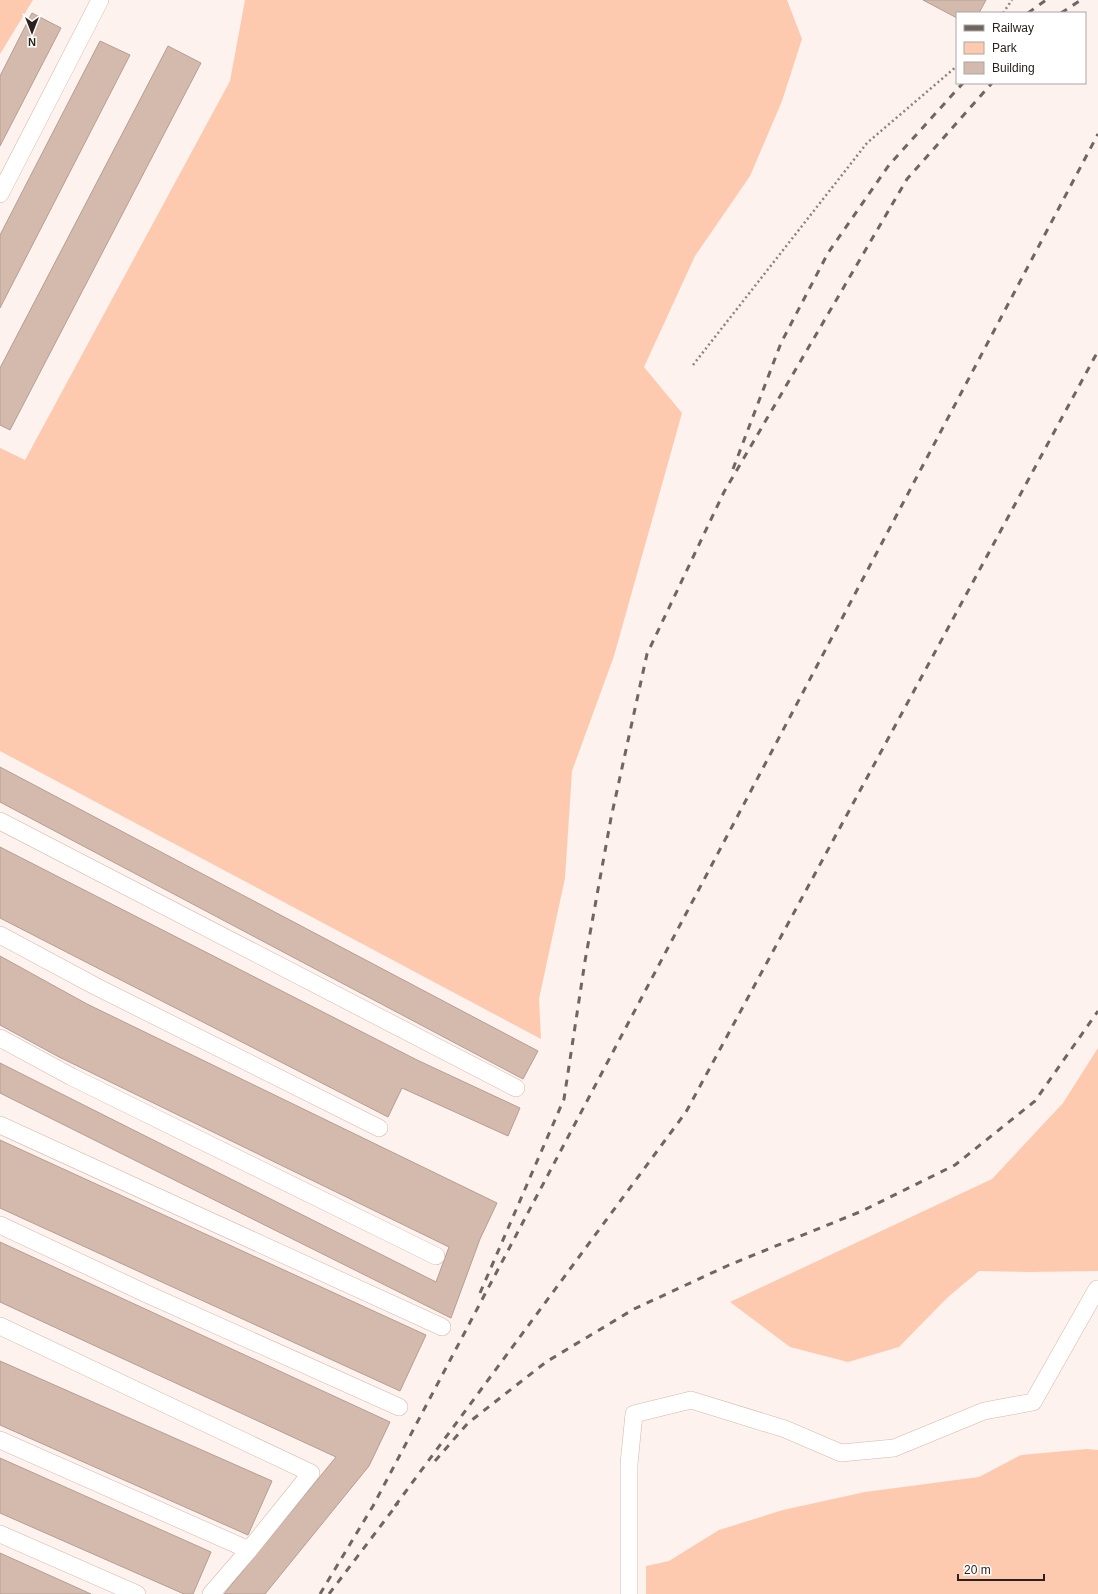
<svg xmlns="http://www.w3.org/2000/svg" width="1098" height="1594" font-family="Arial,sans-serif">
<style>
.green{fill:#fdcab0}
.building{fill:#d3baad;stroke:#b59d91}
.lines{fill:none;stroke-linecap:round;stroke-linejoin:round}
.service-casing{stroke:#d2b9ac;stroke-width:18}
.path{stroke:#8d837e;stroke-width:2.5;stroke-dasharray:2 3;stroke-linecap:butt}
.service{stroke:#fff;stroke-width:17}
.rail{stroke:#706661;stroke-width:3;stroke-dasharray:7 7;stroke-linecap:butt}
</style>
<rect width="100%" height="100%" fill="#fdf2ed"/>
<path class="green" d="M0,0H33L0,54Z
M245,0H787L802,39L782,101L750,176L695,256L644,367L682,413L614,656L572,771L565,878L539,999L541,1039L0,751V448L25,460L230,81Z
M1098,1048V1271L1030,1272L979,1271L947,1298L899,1347L848,1362L790,1347L730,1302L992,1179L1063,1103Z
M1087,1449L1098,1450V1594H646V1566L669,1561L719,1530L783,1510L865,1492L979,1477L1021,1455Z"/>
<path class="building" d="M923,0H986L979,13H957V18Z
M32,13L61,28L0,146V76Z
M100,41L130,55L0,308V235Z
M168,46L201,63L10,430L0,425V368Z
M0,767L538,1051L523,1079L0,802Z
M0,847L417,1060L520,1108L508,1136L402,1088L388,1117L0,918Z
M0,956L87,1004L497,1203L480,1239L451,1318L0,1093V1063L436,1282L449,1247L59,1057L0,1025Z
M0,1140L426,1335L400,1391L0,1208Z
M0,1242L390,1422L369,1466L265,1594H224L336,1457L0,1302Z
M0,1361L272,1481L248,1535L0,1425Z
M0,1458L211,1552L193,1594H184L0,1513Z
M0,1553L91,1594H0Z"/>
<g class="lines">
<defs>
<path id="service" d="M0,194L100,0
M0,821L516,1088
M0,935L95,986L379,1128
M0,1038L72,1077L436,1256
M0,1125L442,1327
M0,1225L147,1294L399,1407
M0,1326L311,1473L249,1550L211,1594
M0,1440L249,1550
M0,1534L137,1594
M629,1594V1464L634,1414L691,1400L785,1429L841,1453L894,1448L984,1411L1033,1402L1097,1289"/>
</defs>
<use href="#service" class="service-casing"/>
<path class="path" d="M1003,13L1012,0
M693,365L867,143L957,66"/>
<use href="#service" class="service"/>
<path class="rail" d="M1028,13L1046,0
M1061,13L1081,0
M733,469L781,343L828,253L889,165L963,83
M480,1293L564,1099L585,961L611,818L647,654L724,492L907,179L992,83
M435,1461L468,1423L546,1362L634,1309L729,1265L862,1211L955,1165L1035,1101L1098,1011
M395,1506L686,1112L1098,351
M320,1594L373,1506L1098,134
M329,1594L398,1503"/>
</g>
<rect x="956" y="12" width="130" height="72" fill="#ffffff" stroke="#aaa7a5"/>
<rect x="964" y="25" width="20" height="6" fill="#706661" stroke="#aaa7a5"/>
<text x="992" y="32" font-size="12" fill="#2b221d">Railway</text>
<rect x="964" y="42" width="20" height="12" fill="#fdcab0" stroke="#aaa7a5"/>
<text x="992" y="52" font-size="12" fill="#2b221d">Park</text>
<rect x="964" y="62" width="20" height="12" fill="#d3baad" stroke="#aaa7a5"/>
<text x="992" y="72" font-size="12" fill="#2b221d">Building</text>
<g transform="translate(32 32) rotate(180)" stroke="#ffffff" stroke-width="3" paint-order="stroke">
<path d="M0-3L7 15L0 10L-7 15Z" fill="#2b221d"/>
<text y="-6" font-size="11" font-weight="bold" text-anchor="middle" fill="#2b221d">N</text>
</g>
<path d="M958 1574v6h86v-6" fill="none" stroke="#2b221d" stroke-width="2"/>
<text x="964" y="1574" font-size="12" fill="#2b221d" stroke="#ffffff" stroke-width="3" paint-order="stroke">20 m</text>
</svg>
